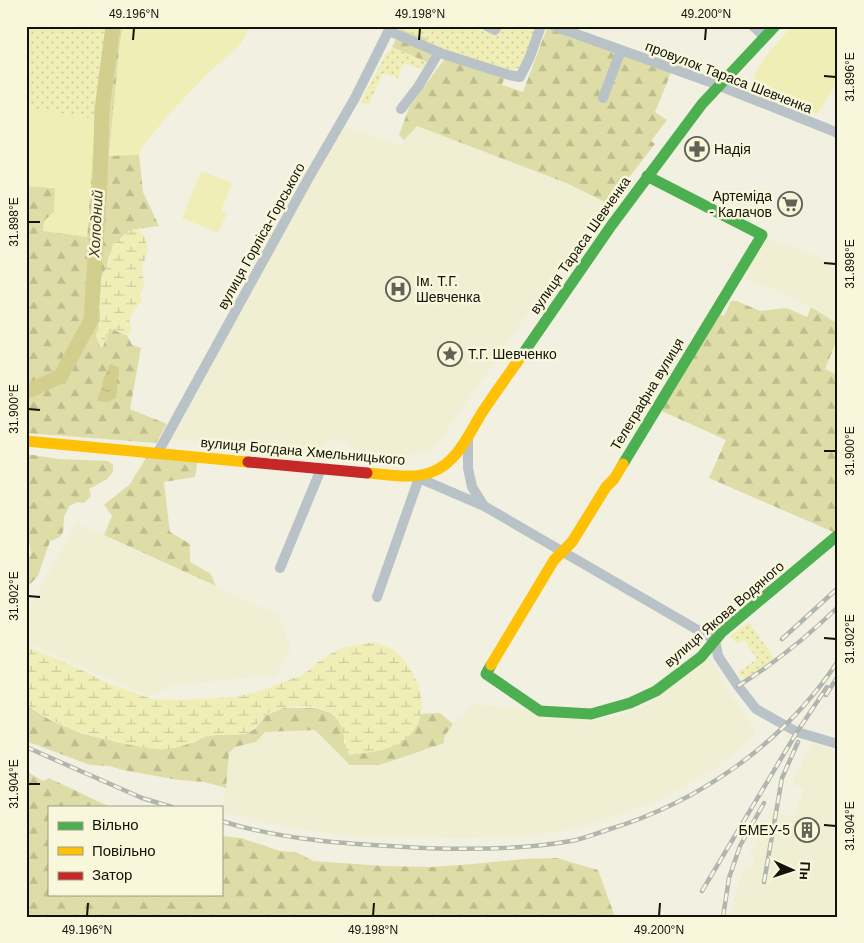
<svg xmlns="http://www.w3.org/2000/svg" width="864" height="943" font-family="Helvetica,sans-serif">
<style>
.built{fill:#f0efd4}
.grass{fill:url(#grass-dots)}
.forest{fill:url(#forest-firs)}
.wetland{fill:url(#wetland-marsh)}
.green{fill:#f0eeb7}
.water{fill:url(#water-ripples)}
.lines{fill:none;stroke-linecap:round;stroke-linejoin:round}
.river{stroke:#d2cf8e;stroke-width:15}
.street{stroke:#b8c2c7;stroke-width:10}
.fast{stroke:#4caf50;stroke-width:11}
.slow{stroke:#ffc107;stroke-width:11}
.jam{stroke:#c62828;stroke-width:11}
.rail-casing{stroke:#b1b5b0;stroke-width:4.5}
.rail{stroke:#f8f7db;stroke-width:2.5;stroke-dasharray:8;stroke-linecap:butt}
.ticks{fill:none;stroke:#131309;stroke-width:2}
.labels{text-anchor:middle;stroke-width:5;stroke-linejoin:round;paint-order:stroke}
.street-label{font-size:14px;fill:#131309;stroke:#f8f7db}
.poi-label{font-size:14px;fill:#131309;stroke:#f8f7db;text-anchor:start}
.water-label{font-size:15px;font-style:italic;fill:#3a3814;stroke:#f8f7db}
.neatline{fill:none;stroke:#131309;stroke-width:2}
.ticks-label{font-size:12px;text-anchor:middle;fill:#131309}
</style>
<defs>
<pattern id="grass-dots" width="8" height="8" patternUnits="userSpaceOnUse" patternTransform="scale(1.25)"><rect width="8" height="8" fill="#f0eeb7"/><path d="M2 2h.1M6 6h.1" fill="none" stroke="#cdcb9c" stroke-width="1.8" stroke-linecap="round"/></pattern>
<pattern id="forest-firs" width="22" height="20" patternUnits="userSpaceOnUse" patternTransform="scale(1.25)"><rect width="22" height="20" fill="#dfdda7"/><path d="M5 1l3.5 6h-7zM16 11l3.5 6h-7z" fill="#bebd8e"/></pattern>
<pattern id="wetland-marsh" width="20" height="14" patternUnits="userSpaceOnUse" patternTransform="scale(1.25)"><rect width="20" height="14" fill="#f0eeb7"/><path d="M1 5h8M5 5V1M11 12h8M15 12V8" fill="none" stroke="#cdcb9c"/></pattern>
<pattern id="water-ripples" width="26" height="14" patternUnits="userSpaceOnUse" patternTransform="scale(1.25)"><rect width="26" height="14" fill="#d2cf8e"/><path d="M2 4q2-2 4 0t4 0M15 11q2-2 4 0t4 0" fill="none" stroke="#b3b179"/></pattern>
</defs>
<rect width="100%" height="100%" fill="#f2f1e1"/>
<path class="built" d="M343,126L400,145L417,126L566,183L605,202L434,449L423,453L414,455L353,450L346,441L345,443L339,442V439L333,440L316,451L166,439Z
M763,237L838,264V324L811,307L772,289L744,279Z
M838,337V375L825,369Z
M76,523L279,615L291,649L276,675L173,685L150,697L26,642V614Z
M706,658L711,660L728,691L755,730L754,737L710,772L655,802L584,827L530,836L467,838L354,837L286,827L223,813L229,753L235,747L256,742L265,732L315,730L350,764L444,737L457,718L464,715L474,704L581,716L584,723L619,715L653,703V697Z
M812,743L833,749L832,825L838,917H729L744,866L751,868L754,858L748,855L754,847L771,811L794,817L804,789L792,784Z"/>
<path class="grass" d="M26,26H113L102,121L26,107Z
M391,26H510L519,29L521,26H541L520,68L511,70L509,75L426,46L428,39L401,29L398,35Z
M392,47L427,62L422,69L403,63L398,78L383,73L368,106L361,101L386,54Z
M749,622L774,658L744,680L738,672L757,659L744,640L737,644L730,636Z"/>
<path class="forest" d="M113,26H123L120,43L109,155H139L143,192L159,226L130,230L109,256L98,303C103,315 99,325 96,337L106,341L109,328C116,330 120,334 127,335L132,345L141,348L130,409L167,424L156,443L26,433V199L29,186L56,188L54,212L44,221L87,237L95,119L102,120Z
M547,28L671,73L655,112L667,120L651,141L655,144L617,193L605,202L566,183L417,126L404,140L399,135L409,108L445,58L504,79L502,85L523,92Z
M401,29L428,39L426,46L434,50L427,62L392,47Z
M731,301H737L760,311L787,308L807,317L811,307L838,324V337L825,369L838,375V534L709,478L726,440L655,408L715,311L724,316Z
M149,453L198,458L195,477L164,482L170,532L190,544V562L211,574L216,586L104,535L112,516L104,505L130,484Z
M26,454L59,459L108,461L113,465V472L107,479L89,489L91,496L84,503L78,502L69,506C68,510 64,515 64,518C63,532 66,536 50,541L38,576L26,588V567L31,553L28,535L26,534Z
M26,705L50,720L83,734L144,747L193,743L204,737L215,735L245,734L255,729L265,716L283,708H316L331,713L339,721L344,733V744L415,727L421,714L440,713L453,724L444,737V743L380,765H350L315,730L265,732L256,742L235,747L229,753L226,788L204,782L178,780L123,770L109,766L90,765L26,741Z
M26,771L43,781L49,778L110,807H49V894H221V836L241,838L280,851L296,852L313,861L385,866L432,867L472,864L524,859L557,858L598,870L615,917H26Z"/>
<path class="wetland" d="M138,229L144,235L148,250L142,269L144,286L139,295L142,301C133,311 126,318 132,330L129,335C121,334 117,330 109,328L103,347H100L96,336L101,319L98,291L102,275L108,264L113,244L130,230Z
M374,642C380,645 390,647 395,651C419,672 435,714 407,738C392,751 367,753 349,755C344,744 345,729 337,719C323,701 284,704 266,715C259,720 256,729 247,733C239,736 226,734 217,735C200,736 187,747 170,749C159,751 146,747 136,746C91,738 65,729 26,705V647L62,661L111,684L152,699L180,700L233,697L260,691L304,674L322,659L340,648Z"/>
<path class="green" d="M123,26H251L239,46L207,74L171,112L142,147L139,155L109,156L120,43Z
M792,26H838V82L817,114L758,93L752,83C759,60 776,44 792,26Z
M26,107L95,119L87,237L43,231L44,221L54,212L55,188L29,186L26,199Z
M201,171L232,183L221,211L227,214L218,233L182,218Z"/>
<path class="water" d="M110,364L119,367V371L116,398L107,402L97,401L102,387L103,380Z"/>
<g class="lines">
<path class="river" d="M26,392L61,376L91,320L100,182L102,109L113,26"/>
<path class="street" d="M487,26L495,30L497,26
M554,26L710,82L838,133
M753,26L765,37
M389,31L443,54L509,75L520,77L529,59L541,26
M603,98L621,50
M401,109L418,87L439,52
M468,437V468L472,487L484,506
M157,454L308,179L355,98L391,26
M414,476L484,506L715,640L718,656L738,686L756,709L797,732L838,744
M280,568L321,469
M377,597L419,478"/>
<path class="fast" d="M520,358L611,226L702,104L775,26
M623,464L762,235L647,176
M491,665L486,674L540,711L591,714L630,703L656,691L701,657L722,632L838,535"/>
<path class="slow" d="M26,441L248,462
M367,473C388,474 412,480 432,472C458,462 469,433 483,411C495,393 508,375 520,358
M491,665L554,560L572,542L606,487L614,479L623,464"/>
<path class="jam" d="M248,462L367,473"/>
<defs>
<path id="rail" d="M782,639L838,588
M738,686C775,663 807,637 838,607
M826,695L838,676
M26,747L142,798L172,807
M221,821C276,838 333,843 389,846C447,850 514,851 571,841C583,839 595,834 607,830C700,802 784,743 838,661
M764,882L782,778L798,742
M702,891L797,732L827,687
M723,917L729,878L740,846L764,803"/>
</defs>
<use href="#rail" class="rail-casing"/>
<use href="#rail" class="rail"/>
</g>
<path class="ticks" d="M133,40L134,28M419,40L420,28M705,40L706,28M824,76L836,77M28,222H40M824,263L836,264M28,409L40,410M824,451H836M28,596L40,597M824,638L836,639M28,784H40M824,825L836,826M87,916L88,903M373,916L374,903M659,916L660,903"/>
<defs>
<symbol id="pharmacy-ring" viewBox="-11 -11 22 22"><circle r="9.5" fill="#f8f7db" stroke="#616155" stroke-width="1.5"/><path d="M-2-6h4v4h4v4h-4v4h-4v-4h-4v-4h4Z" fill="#616155"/></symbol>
<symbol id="supermarket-ring" viewBox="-11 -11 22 22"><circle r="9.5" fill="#f8f7db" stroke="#616155" stroke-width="1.5"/><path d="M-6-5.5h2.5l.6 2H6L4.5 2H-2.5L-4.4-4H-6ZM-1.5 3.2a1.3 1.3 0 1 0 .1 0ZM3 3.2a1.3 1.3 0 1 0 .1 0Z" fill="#616155"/></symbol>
<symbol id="hospital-ring" viewBox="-11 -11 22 22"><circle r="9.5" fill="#f8f7db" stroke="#616155" stroke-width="1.5"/><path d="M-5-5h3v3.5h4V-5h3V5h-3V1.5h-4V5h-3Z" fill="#616155"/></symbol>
<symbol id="sight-ring" viewBox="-11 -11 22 22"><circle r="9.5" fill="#f8f7db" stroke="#616155" stroke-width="1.5"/><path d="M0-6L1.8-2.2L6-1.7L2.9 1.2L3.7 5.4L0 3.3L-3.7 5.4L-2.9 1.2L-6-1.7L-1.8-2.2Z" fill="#616155"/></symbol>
<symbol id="building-ring" viewBox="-11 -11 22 22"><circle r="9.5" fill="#f8f7db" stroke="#616155" stroke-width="1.5"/><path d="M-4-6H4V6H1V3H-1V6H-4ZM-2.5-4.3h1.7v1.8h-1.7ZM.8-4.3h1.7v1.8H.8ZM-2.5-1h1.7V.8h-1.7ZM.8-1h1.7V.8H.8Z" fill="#616155"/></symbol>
</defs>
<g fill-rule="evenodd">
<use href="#pharmacy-ring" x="683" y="135" width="28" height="28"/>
<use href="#supermarket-ring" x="776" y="190" width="28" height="28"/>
<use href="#hospital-ring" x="384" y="275" width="28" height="28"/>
<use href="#sight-ring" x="436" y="340" width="28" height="28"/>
<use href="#building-ring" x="793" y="816" width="28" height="28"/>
</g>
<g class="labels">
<g class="street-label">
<text transform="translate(729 77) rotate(21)" y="5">провулок Тараса Шевченка</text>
<text transform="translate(261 236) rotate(-61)" y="5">вулиця Горліса-Горського</text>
<text transform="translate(580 245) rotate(-55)" y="5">вулиця Тараса Шевченка</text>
<text transform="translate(647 394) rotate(-59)" y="5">Телеграфна вулиця</text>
<text transform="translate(303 451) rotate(5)" y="5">вулиця Богдана Хмельницького</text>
<text transform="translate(724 614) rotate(-41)" y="5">вулиця Якова Водяного</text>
</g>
<g class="poi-label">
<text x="714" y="154">Надія</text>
<text x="772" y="201" text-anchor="end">Артеміда<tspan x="772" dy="16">- Калачов</tspan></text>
<text x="416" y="286">Ім. Т.Г.<tspan x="416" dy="16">Шевченка</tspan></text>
<text x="468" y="359">Т.Г. Шевченко</text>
<text x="790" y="835" text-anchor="end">БМЕУ-5</text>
</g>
<g class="water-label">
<text transform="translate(96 224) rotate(-87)" y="5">Холодний</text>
</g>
</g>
<rect width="864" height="943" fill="none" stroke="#f8f7db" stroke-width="55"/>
<rect x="48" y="806" width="175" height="90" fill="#f8f7db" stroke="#9c9c87"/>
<rect x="58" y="822" width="25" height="8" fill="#4caf50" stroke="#9c9c87"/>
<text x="92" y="830" font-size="15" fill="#131309">Вільно</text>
<rect x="58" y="847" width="25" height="8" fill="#ffc107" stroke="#9c9c87"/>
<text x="92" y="856" font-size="15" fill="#131309">Повільно</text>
<rect x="58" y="872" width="25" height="8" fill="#c62828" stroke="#9c9c87"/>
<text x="92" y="880" font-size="15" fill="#131309">Затор</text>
<g transform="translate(792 870) rotate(93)" stroke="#f8f7db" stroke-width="4" paint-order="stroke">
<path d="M0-4L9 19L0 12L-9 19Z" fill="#131309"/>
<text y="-8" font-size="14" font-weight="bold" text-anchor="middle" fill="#131309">Пн</text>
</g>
<rect x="28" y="28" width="808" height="888" class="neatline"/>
<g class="ticks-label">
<text x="134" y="18">49.196°N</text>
<text x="420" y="18">49.198°N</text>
<text x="706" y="18">49.200°N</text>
<text transform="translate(850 77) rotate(-90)" y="4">31.896°E</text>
<text transform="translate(14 222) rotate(-90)" y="4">31.898°E</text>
<text transform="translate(850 264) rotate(-90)" y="4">31.898°E</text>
<text transform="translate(14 409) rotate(-90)" y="4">31.900°E</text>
<text transform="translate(850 451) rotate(-90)" y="4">31.900°E</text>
<text transform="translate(14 596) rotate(-90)" y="4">31.902°E</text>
<text transform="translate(850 639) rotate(-90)" y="4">31.902°E</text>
<text transform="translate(14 784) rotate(-90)" y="4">31.904°E</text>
<text transform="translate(850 826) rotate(-90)" y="4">31.904°E</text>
<text x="87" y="934">49.196°N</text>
<text x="373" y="934">49.198°N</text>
<text x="659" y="934">49.200°N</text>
</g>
</svg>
